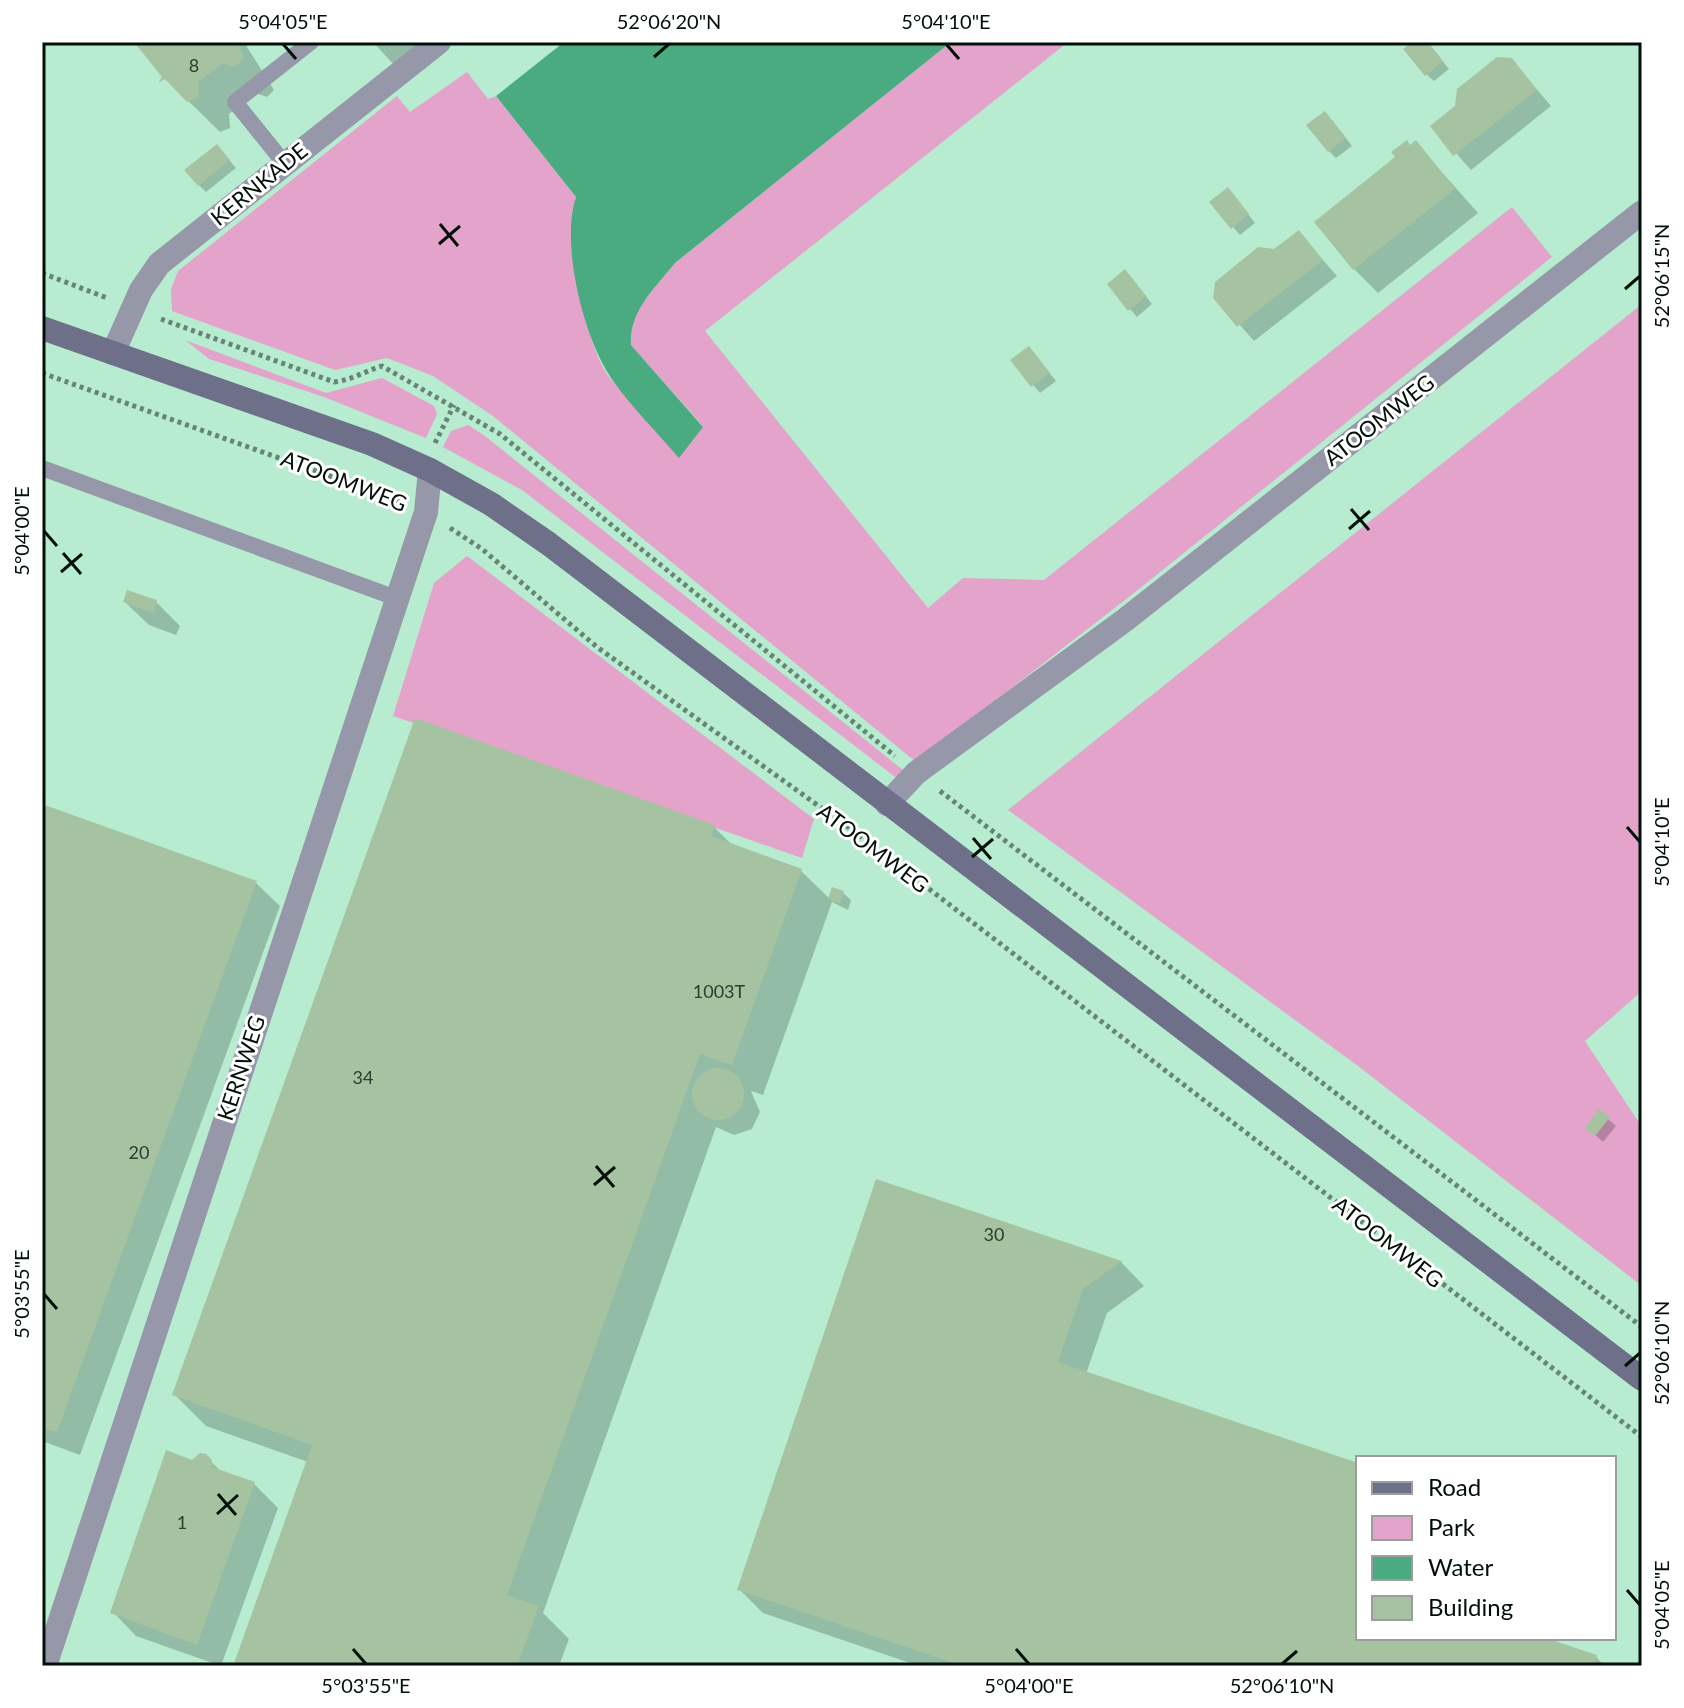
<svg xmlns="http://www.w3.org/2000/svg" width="1684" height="1708" font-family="Lato,sans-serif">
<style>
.built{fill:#b7ecd0;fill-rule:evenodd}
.green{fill:#e3a3ca}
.water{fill:#4aaa80}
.shadow{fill:#0003}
.building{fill:#a5c3a1}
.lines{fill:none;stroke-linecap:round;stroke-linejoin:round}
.path{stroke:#678576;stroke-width:5;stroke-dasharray:4 4;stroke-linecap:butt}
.lane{stroke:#9697a8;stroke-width:16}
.street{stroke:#9697a8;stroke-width:24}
.secondary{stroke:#6e6f88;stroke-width:24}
.ticks{fill:none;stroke:#021009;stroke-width:3}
.labels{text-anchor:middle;stroke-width:6;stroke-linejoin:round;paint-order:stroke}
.number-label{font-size:18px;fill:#2b3d2f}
.street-label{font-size:22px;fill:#021009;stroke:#fff}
.neatline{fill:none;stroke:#021009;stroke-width:3}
.ticks-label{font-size:20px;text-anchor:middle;fill:#021009}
</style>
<rect width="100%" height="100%" fill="#c9f6df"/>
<path class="built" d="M42,42H564L496,96L631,345L951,42H1642V1666H42ZM1358,1458H1614V1638H1358Z"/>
<path class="green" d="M951,42H1068L705,331L928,608L963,578L1044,580L1512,207L1552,257L1134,593L916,762L493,416L433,376L387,358L335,370L172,311L171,289L178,271L397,96L410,112L467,72L488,99L496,96L576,197C564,231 586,358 614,382C632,397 679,415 703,426L631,345C629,311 655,288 675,263Z
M1642,304V991L1585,1041L1642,1127V1286L1358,1066L1008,810Z
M185,340L326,393L382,378L434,406L437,414L426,438L324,397L209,359Z
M468,425L485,436L908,774L899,780L522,490L443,447L451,431Z
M467,556L814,819L802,858L393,716L250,1132L393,716L434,583Z"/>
<path class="water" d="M564,42H951L675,263C655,288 629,311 631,345L703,427L679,458C658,433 633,409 614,382C584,342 560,244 576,197L496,96Z"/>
<path class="shadow" d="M137,42H244L274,90L267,97L255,93L229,114L230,128L220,132L165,78Z
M373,42H423L394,65Z
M1415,42H1427L1449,69L1434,81L1426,74Z
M1512,60L1551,106L1471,170L1433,127Z
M1332,120L1352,146L1336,158L1329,151Z
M1416,143L1478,213L1378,293L1354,269L1411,147Z
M224,154L236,168L206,192L199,185Z
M1235,197L1255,223L1240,235L1212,203Z
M1299,233L1337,276L1254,341L1215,297Z
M1132,279L1152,304L1137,317L1130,309Z
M1036,356L1056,381L1040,393L1013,361Z
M125,602H156L180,626L176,635L149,625Z
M42,806L256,883L280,906L80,1455L42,1441Z
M714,827L734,847L801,871L830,899L843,893L851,900L848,910L832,902L763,1095L751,1091L760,1112L752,1129L734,1135L716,1127L543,1613L569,1639L559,1666H235L308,1462L206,1426L175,1395Z
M1608,1119L1616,1126L1603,1142L1595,1135Z
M878,1181L1121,1262L1144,1286L1107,1313L1086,1374L1358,1465V1638H1540L1596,1657L1605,1666H919L763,1613L740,1590Z
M205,1456L221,1471L254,1484L278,1508L221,1666L136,1636L113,1612L192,1462Z"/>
<path class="building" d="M134,42H237L244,58L235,67L223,63L198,82L199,97L187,102L165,79L158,83L162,77Z
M1412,42H1428L1443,61L1425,76L1403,49Z
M1497,57L1512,58L1537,90L1453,156L1430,126L1455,106L1457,89Z
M1325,111L1346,138L1328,152L1306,125Z
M1407,140L1410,145L1416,140L1455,189L1353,270L1314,222L1395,157L1391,152Z
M217,144L230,160L198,186L184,170Z
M1228,187L1249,214L1231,229L1209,202Z
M1299,230L1323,260L1237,327L1213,298L1215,282L1258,247L1274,249Z
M1125,269L1146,296L1128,311L1107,284Z
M1029,346L1050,373L1031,387L1010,360Z
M127,590L157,600L153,613L123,602Z
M415,718L715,825L711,836L802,869L732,1065L700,1054L507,1595L539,1606L517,1666H233L312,1445L172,1395Z
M42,804L257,881L57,1432L42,1427Z
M832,887L844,891L840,904L828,899Z
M692 1094a26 26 0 1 1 52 0a26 26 0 1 1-52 0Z
M1599,1109L1610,1117L1595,1136L1585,1128Z
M876,1179L1122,1261L1083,1289L1058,1362L1358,1463V1638H1546L1597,1655L1594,1666H962L737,1590Z
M166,1450L192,1460L200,1453L206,1454L212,1460V1467L255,1482L197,1645L110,1613Z"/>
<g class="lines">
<path class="path" d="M42,273L107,298
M161,319L334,382C352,380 365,371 382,366L500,434L895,756
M42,373L399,501
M435,443L454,405
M450,528L482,549L597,647L855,832L1642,1437
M940,791L1642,1327"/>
<path class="lane" d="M285,164L235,102L311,42
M42,468L396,598"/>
<path class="street" d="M113,353L141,290L159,264L439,42
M887,804L916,773L1125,620L1642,212
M45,1666L426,512L430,470"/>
<path class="secondary" d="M42,328L372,444L430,470L491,504L549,544L1642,1379"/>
</g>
<path class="ticks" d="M283,44L296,59M946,44L959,59M654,57L669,44M440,224L458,246M439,244L460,226M1625,289L1640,276M1351,509L1369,530M1349,529L1370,511M44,531L57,546M63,553L81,574M61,572L82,554M1627,827L1640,842M973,838L991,859M972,857L993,839M596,1166L614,1187M594,1185L615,1167M44,1294L57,1309M1625,1366L1640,1353M218,1494L236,1515M217,1514L238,1495M1627,1590L1640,1605M353,1649L366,1664M1016,1649L1029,1664M1282,1664L1297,1651"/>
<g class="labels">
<g class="number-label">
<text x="194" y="72">8</text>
<text x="719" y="998">1003T</text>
<text x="363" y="1084">34</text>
<text x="139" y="1159">20</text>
<text x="994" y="1241">30</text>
<text x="182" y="1529">1</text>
</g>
<g class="street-label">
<text transform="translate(259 184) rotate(-39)" y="8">KERNKADE</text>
<text transform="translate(1379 420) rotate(-38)" y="8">ATOOMWEG</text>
<text transform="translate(344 481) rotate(21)" y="8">ATOOMWEG</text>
<text transform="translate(873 848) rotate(37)" y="8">ATOOMWEG</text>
<text transform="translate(241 1068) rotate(-72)" y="8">KERNWEG</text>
<text transform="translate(1388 1242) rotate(38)" y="8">ATOOMWEG</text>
</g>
</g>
<rect width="1684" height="1708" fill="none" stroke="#ffffff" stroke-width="88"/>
<rect x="1356" y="1456" width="260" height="184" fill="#ffffff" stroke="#9a9f9d" stroke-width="2"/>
<rect x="1372" y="1482" width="40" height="12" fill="#6e6f88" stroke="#9a9f9d" stroke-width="2"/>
<text x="1428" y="1496" font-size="24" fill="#021009">Road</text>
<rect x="1372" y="1516" width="40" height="24" fill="#e3a3ca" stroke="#9a9f9d" stroke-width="2"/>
<text x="1428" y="1536" font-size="24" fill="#021009">Park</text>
<rect x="1372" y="1556" width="40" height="24" fill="#4aaa80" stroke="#9a9f9d" stroke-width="2"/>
<text x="1428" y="1576" font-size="24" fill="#021009">Water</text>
<rect x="1372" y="1596" width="40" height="24" fill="#a5c3a1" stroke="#9a9f9d" stroke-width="2"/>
<text x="1428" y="1616" font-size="24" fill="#021009">Building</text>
<rect x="44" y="44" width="1596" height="1620" class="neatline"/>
<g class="ticks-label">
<text x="283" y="29">5°04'05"E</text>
<text x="669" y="29">52°06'20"N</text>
<text x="946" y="29">5°04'10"E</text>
<text transform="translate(1662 276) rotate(-90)" y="7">52°06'15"N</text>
<text transform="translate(22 531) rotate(-90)" y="7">5°04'00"E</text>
<text transform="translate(1662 842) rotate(-90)" y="7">5°04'10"E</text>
<text transform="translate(22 1294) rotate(-90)" y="7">5°03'55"E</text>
<text transform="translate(1662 1353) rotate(-90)" y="7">52°06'10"N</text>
<text transform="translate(1662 1605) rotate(-90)" y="7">5°04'05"E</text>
<text x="366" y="1693">5°03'55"E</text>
<text x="1029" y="1693">5°04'00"E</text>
<text x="1282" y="1693">52°06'10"N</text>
</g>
</svg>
